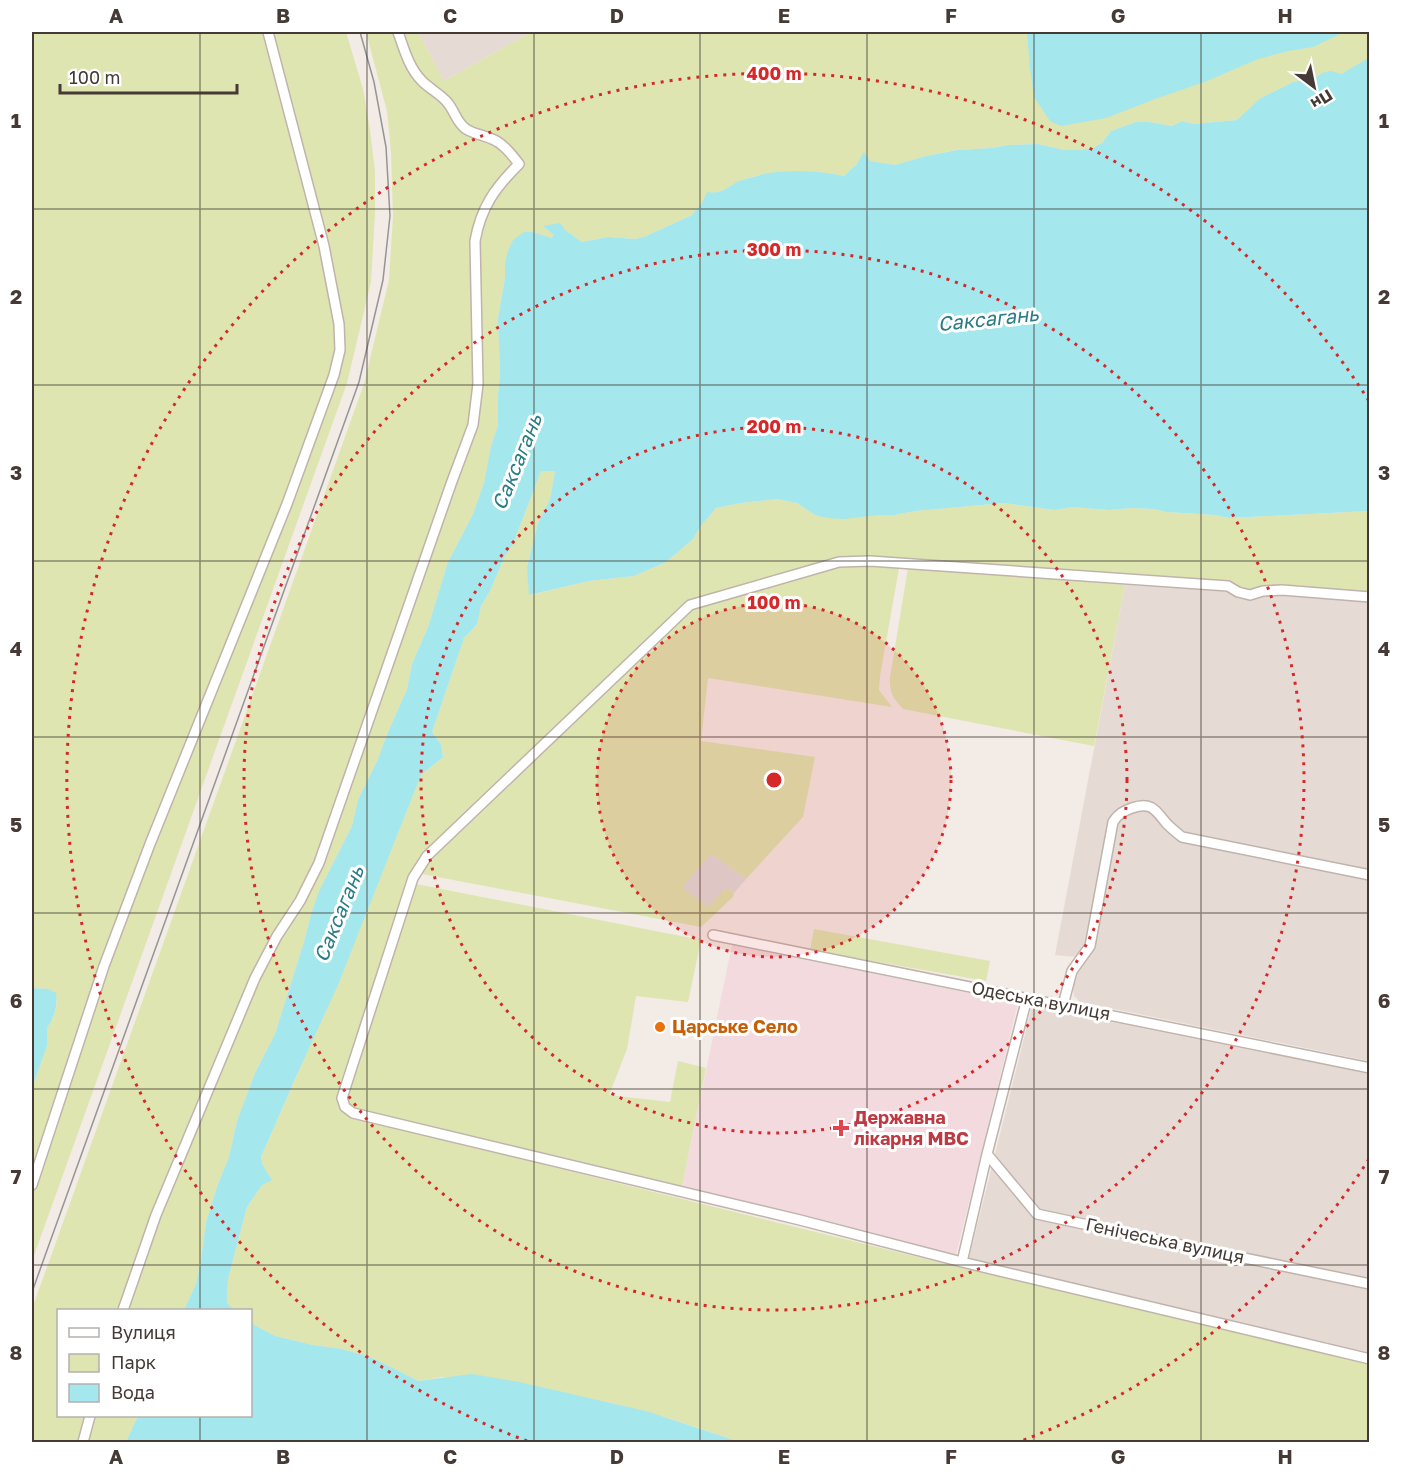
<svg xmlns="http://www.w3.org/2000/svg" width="1401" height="1474" font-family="'Golos Text',sans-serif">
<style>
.residential{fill:#e6dbd4}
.medical{fill:#f3dade}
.green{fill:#dee5b0}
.parking{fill:#e0dcdb}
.water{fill:#a4e7ed}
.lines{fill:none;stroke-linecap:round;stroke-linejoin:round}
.street-casing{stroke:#c0b3ac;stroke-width:12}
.street{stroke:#fff;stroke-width:9}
.tram{stroke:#959595;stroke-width:1.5}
.grid{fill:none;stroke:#453a35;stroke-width:1.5;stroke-opacity:0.55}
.ring{fill:none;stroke:#d62828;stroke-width:3;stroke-dasharray:3 6}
.food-dot{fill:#e8710a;stroke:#fff;stroke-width:2}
.health-dot{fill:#e0444e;stroke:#fff;stroke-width:2}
.labels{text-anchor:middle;stroke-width:6;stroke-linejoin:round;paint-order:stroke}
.street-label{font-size:18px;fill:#453a35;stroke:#fff}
.food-label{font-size:18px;font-weight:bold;fill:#c56008;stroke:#fff;text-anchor:start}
.health-label{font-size:18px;font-weight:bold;fill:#be3a42;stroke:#fff;text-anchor:start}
.water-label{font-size:20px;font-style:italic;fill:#2a7c85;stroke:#fff}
.centre{fill:#d62828;stroke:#fff;stroke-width:3}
.ring-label{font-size:18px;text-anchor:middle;font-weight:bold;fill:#d62828;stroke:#fff;stroke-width:6;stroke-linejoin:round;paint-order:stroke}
.neatline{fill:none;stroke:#453a35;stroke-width:2}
.grid-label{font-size:20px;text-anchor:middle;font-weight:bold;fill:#453a35}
</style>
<rect width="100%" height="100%" fill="#f2ebe6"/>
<path class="residential" d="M418,32H531L444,81Z
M1125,585L1224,591L1237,597L1251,599L1264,595L1282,594L1369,601V1061L1080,1002L1074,996L1073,988L1078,973L1087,958L1055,955Z
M1032,1006L1369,1074V1355L969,1258Z"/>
<path class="medical" d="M732,945L1018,1003L956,1255L682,1187Z"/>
<path class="green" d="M32,32H346L363,89L370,130L375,171V213L371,282L347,383L32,1261V1088L47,1046V1028C53,1021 56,1010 57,1000L48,989L32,988Z
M366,32H418L444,81L531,32H1369V59L1341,74L1322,73L1316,77L1293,82L1259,99L1237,120L1193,124L1182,121L1172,126L1149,122H1136L1111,131L1102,143L1093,148L1080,150H1064L1038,144L1008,145L992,148L956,150L926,156L895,165L870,161L857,164L844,176C811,169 775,169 742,180C732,184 724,192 713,193L692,215L644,237L635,239L608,237L582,242L565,230L544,227L555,235L550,238L533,232L505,263V278L498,318L500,375L498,394V425L491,446L484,483L473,514L448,562L428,627L412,664L407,689L386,737L378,759L358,800L352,826L319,891L311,914L304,942L275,1034L255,1073L237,1121L229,1157L218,1184L206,1222L201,1261L196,1284L184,1310H58V1416H138L126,1442H32V1309L364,384L389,280L393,216L391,152L387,111Z
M541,471H555L550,499L538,523L527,567L530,595L589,581L634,576L666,562L693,539L700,527L716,508L741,503L777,499L797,503L815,515H895L915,511L1004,503L1055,510L1072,507L1109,510L1131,508L1154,509L1166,512L1215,515L1229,518L1369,511V592L1282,585L1262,587L1250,591L1127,576L870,557L837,559L688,601L424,853L341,1109L350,1117L962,1268L1240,1332L1369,1365V1442H740L671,1419L612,1403L572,1395L443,1377L418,1381L395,1369L370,1357L342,1349L313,1345L275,1336L251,1323L250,1310H234L227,1304L228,1279L247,1207L262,1185L263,1166L261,1157L295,1079L338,984L421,775L443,757L441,744L432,732L464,638L477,624L481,606L490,591L504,558L513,544Z
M870,565L899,568L880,676L879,690L892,707L708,678L701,741L815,757L803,817L746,879L711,854L724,890L731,889L734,893L733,897L701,927L422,874L429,862L511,784L691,609L839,566Z
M908,568L1125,585L1094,746L903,709C893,698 889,692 890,677Z
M416,884L701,940L688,1002L636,996L627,1049L609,1095L670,1102L678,1061L706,1068L682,1187L354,1109L348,1105L346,1097Z
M814,929L990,961L986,981L810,950Z"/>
<path class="parking" d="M711,854L746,879L734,893L731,889L724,890L708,907L682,887Z"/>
<path class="water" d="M1027,32H1344L1313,47L1288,51L1258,59L1207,81L1155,99L1106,118L1061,126L1050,121L1034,97L1030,69Z
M1367,59H1369V511L1229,518L1215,515L1166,512L1154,509L1131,508L1109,510L1072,507L1055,510L1004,503L915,511L895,515H878L844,519L828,518L815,515L797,503L777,499L741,503L716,508L700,527L693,539L666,562L634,576L589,581L529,595L527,567L538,523L550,499L555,471H541L513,544L504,558L490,591L481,606L477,624L464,638L432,732L441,744L443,757L421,775L338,985L295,1079L261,1157L263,1166L272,1180L262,1185L247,1207L228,1279L227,1303L234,1310H184L196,1284L201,1261L206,1222L218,1184L229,1157L237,1121L255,1073L275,1034L304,942L311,914L319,891L352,826L358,800L378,759L386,737L407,689L412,664L428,627L448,562L473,514L484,483L491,446L498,425V394L500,375L498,318L505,278V263L508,251L513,240L524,232H533L551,238L554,235L543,226L560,223L565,230L582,242L608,237L635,239L644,237L692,215L702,203L707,192C723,195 728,185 742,180C749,178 757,176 764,174C790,169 819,171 844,176L857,164L864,152L870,161L895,165L926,156L957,150L992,148L1008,145L1038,144L1064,150H1080L1093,148L1102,143L1111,131L1136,122H1149L1172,126L1182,121L1193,124L1237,120L1259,99L1293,82L1316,77L1322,73L1331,71L1341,74Z
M32,988L48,989L56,993C58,1006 54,1018 47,1028V1046L32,1088Z
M251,1323L275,1336L313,1345L342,1349L370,1357L395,1369L418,1381L472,1374L519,1382L646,1411L740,1442H126L138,1416H250Z"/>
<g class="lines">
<defs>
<path id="street" d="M1370,597L1282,590L1263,591L1250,595L1238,592L1228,586L870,561L839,562L690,605L427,856L413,878L342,1098L345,1107L353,1113L800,1220L962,1262L1370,1359
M713,935L1370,1068
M1063,1005L1072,971L1090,946L1113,822C1118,814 1123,811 1132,808C1152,801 1156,811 1167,824C1172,829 1177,833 1182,837L1370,875
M987,1154L1037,1214L1167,1242L1370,1284
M32,1185L104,966L150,844L287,504L334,375L340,350L339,324L324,246L268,32
M962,1262L987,1154L1027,998
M123,1310L156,1215L255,978L277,936L300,901L319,863L451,484L473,425L478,384L475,241C481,207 495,188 519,164C512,155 503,143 492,139C483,135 474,134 466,129C456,122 455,111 447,102C440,94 430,89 422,81C409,68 404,49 398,32
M83,1442L90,1416"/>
</defs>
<use href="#street" class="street-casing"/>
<use href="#street" class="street"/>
<path class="tram" d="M32,1292L359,382L383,280L390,216L386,147L374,82L360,32"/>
</g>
<path class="grid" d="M200,32V1310M367,32V1442M534,32V1442M700,32V1442M867,32V1442M1034,32V1442M1201,32V1442M32,209H1370M32,385H1370M32,561H1370M32,737H1370M32,913H1370M32,1089H1370M32,1265H1370M200,1416V1442"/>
<circle cx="774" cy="780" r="177" fill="#d62828" fill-opacity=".12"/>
<g class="ring">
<circle cx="774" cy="780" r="177"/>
<circle cx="774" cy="780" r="353"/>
<circle cx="774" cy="780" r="530"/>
<path d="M1369 1159A706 706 0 0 1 1021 1441M527 1441A706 706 0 1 1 1369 401"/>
</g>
<circle class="food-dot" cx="660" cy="1027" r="6"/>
<path class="health-dot" d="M838 1119h6v6h6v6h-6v6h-6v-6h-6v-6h6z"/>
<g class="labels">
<g class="street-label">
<text transform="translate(1041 1001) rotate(11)" y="6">Одеська вулиця</text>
<text transform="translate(1165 1241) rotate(12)" y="6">Генічеська вулиця</text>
</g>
<g class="food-label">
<text x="672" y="1033">Царське Село</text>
</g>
<g class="health-label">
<text x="854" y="1124">Державна<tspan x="854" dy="21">лікарня МВС</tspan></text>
</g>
<g class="water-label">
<text transform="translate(988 319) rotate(-6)" y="7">Саксагань</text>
<text transform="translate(517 462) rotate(-68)" y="7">Саксагань</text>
<text transform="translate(339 914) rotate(-68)" y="7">Саксагань</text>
</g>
</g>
<circle cx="774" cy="780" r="9" class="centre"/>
<g class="ring-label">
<text x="774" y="80">400 m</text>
<text x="774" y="256">300 m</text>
<text x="774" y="433">200 m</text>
<text x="774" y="609">100 m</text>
</g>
<rect width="1401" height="1474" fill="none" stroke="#ffffff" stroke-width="66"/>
<rect x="57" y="1309" width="195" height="108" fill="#ffffff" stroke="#b5b0ae" stroke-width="1.5"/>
<rect x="69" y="1328" width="30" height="9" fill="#ffffff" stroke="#b5b0ae" stroke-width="1.5"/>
<text x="111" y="1339" font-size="18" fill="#453a35">Вулиця</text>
<rect x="69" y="1354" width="30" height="18" fill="#dee5b0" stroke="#b5b0ae" stroke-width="1.5"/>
<text x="111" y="1369" font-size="18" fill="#453a35">Парк</text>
<rect x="69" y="1384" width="30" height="18" fill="#a4e7ed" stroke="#b5b0ae" stroke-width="1.5"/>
<text x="111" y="1399" font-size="18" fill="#453a35">Вода</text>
<g transform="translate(1314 87) rotate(148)" stroke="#ffffff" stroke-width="4.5" paint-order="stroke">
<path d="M0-4.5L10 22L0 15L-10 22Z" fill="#453a35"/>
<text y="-9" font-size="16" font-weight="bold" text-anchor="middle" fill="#453a35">Пн</text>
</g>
<path d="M60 84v9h177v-9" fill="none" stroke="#453a35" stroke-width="3"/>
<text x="69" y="84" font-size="18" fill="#453a35" stroke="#ffffff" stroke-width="4.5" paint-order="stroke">100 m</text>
<rect x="33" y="33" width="1335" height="1408" class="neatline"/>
<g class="grid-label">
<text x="116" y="23">A</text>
<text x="283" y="23">B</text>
<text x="450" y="23">C</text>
<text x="617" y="23">D</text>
<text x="784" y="23">E</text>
<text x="951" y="23">F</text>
<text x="1118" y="23">G</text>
<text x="1285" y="23">H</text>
<text x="16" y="128">1</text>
<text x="1384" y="128">1</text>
<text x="16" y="304">2</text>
<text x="1384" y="304">2</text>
<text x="16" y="480">3</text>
<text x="1384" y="480">3</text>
<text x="16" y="656">4</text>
<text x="1384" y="656">4</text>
<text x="16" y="832">5</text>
<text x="1384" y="832">5</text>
<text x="16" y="1008">6</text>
<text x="1384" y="1008">6</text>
<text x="16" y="1184">7</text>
<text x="1384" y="1184">7</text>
<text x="16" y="1360">8</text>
<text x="1384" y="1360">8</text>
<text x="116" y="1464">A</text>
<text x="283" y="1464">B</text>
<text x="450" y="1464">C</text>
<text x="617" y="1464">D</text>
<text x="784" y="1464">E</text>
<text x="951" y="1464">F</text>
<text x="1118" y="1464">G</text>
<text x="1285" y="1464">H</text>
</g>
</svg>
